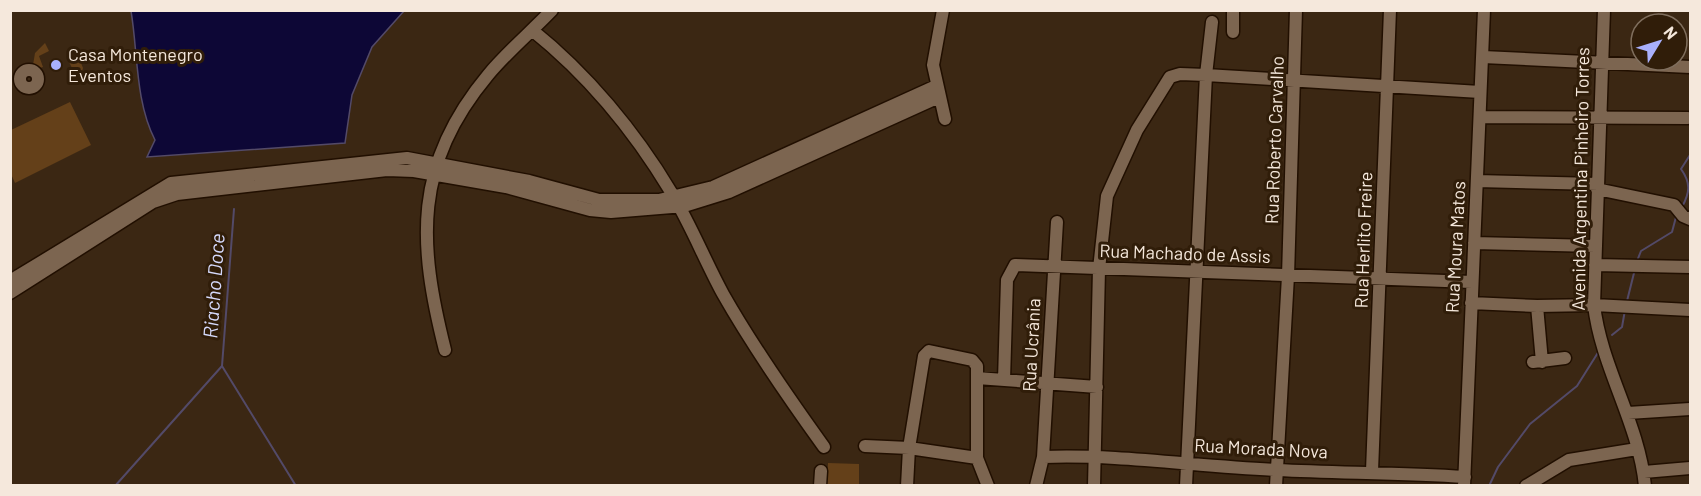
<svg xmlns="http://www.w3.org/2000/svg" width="1701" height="496" font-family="Barlow,sans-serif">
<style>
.green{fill:#644019}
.water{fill:#0d0736;stroke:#534a68;stroke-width:1.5}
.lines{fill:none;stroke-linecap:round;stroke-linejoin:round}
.stream{stroke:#534a68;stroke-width:2}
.minor-casing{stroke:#210f00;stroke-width:15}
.minor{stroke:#7c6550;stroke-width:12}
.poi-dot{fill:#a9b0fc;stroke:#301d09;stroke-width:2}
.labels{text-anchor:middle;stroke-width:6;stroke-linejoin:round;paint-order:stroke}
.poi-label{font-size:18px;fill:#f5e8dc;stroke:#301d09;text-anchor:start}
.street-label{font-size:18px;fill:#f5e8dc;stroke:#301d09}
.water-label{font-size:20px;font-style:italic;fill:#d5d9fb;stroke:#301d09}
</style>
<rect width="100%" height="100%" fill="#3b2713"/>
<path class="green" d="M45,43L49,51L39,56L43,67L37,69L33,65L35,53Z
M73,60L81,63L83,68L79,82L69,62Z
M70,102L91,145L15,183L11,174V130Z
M828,463L859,464V485H827Z"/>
<path class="water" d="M131,11V10L404,11L372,47L352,95L345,143L147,157L155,140C135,101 138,52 131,11Z"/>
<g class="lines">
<path class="stream" d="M1682,207C1690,192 1691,183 1681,169L1690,155
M1637,261L1641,251L1672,232L1676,217
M1627,301L1635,269
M1612,335L1622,327L1625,310
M222,366L234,209
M222,366L296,486
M115,486L222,366
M1489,486L1498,467L1530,424L1577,386L1599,351"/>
<defs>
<path id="minor" d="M943,10L933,65L945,119
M1604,10L1594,305C1601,367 1639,423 1645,486
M532,30C587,74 635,132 671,192C691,225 705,261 723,294C753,347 788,397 824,447
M1233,32V10
M1483,57L1690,67
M20 79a9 9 0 1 1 18 0a9 9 0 1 1-18 0Z
M1480,117L1688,118
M1477,181L1598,184
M1597,189L1674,205L1683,216L1690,219
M1474,243L1595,246
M1595,265L1690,267
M10,281L171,183L407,158L529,181L599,200H659L713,187L936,86
M10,293L153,202L177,194L387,170L414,171L506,187L590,210L611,212L684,206L729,192L939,97
M1471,303L1537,306L1594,305L1690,310
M1537,306L1542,362
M445,350C418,243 413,165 488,75C507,52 531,32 552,10
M1533,362L1565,358
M977,378L1097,387
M1004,380L1007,280L1015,265L1472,282
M1628,413L1690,409
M865,446L909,448L977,458
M1043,457C1121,454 1199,467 1277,470C1339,473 1402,473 1465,477
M1372,471L1390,10
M1644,472L1690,468
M820,486L821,471
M907,486L909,448L924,356L929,351L972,360L977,366V458L988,486
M1036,486L1043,457L1057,222
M1094,486L1099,269L1107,196L1137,130L1170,77L1180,74L1206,75L1480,92
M1186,486L1206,75L1212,22
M1276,486L1288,276L1296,10
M1464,486L1484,10
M1526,486L1569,460L1637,449"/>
</defs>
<use href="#minor" class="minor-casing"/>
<use href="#minor" class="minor"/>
</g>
<circle class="poi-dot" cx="56" cy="65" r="6"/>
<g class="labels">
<g class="poi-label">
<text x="68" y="61">Casa Montenegro<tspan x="68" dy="21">Eventos</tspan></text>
</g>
<g class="street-label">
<text transform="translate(1275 140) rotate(-88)" y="6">Rua Roberto Carvalho</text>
<text transform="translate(1581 179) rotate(-89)" y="6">Avenida Argentina Pinheiro Torres</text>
<text transform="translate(1364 240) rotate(-88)" y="6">Rua Herlito Freire</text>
<text transform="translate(1456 247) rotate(-87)" y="6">Rua Moura Matos</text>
<text transform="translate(1185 254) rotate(2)" y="6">Rua Machado de Assis</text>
<text transform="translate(1032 345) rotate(-87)" y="6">Rua Ucrânia</text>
<text transform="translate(1261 449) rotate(3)" y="6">Rua Morada Nova</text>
</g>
<g class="water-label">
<text transform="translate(214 286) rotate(-86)" y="7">Riacho Doce</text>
</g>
</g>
<rect width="1701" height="496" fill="none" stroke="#f5e8dc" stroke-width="24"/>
<g transform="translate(1659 42) rotate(52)"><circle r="28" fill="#301d09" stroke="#7f6e5d" stroke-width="1.5"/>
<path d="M0-4.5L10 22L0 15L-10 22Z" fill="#a9b0fc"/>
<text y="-9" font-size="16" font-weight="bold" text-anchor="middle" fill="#f5e8dc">N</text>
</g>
</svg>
